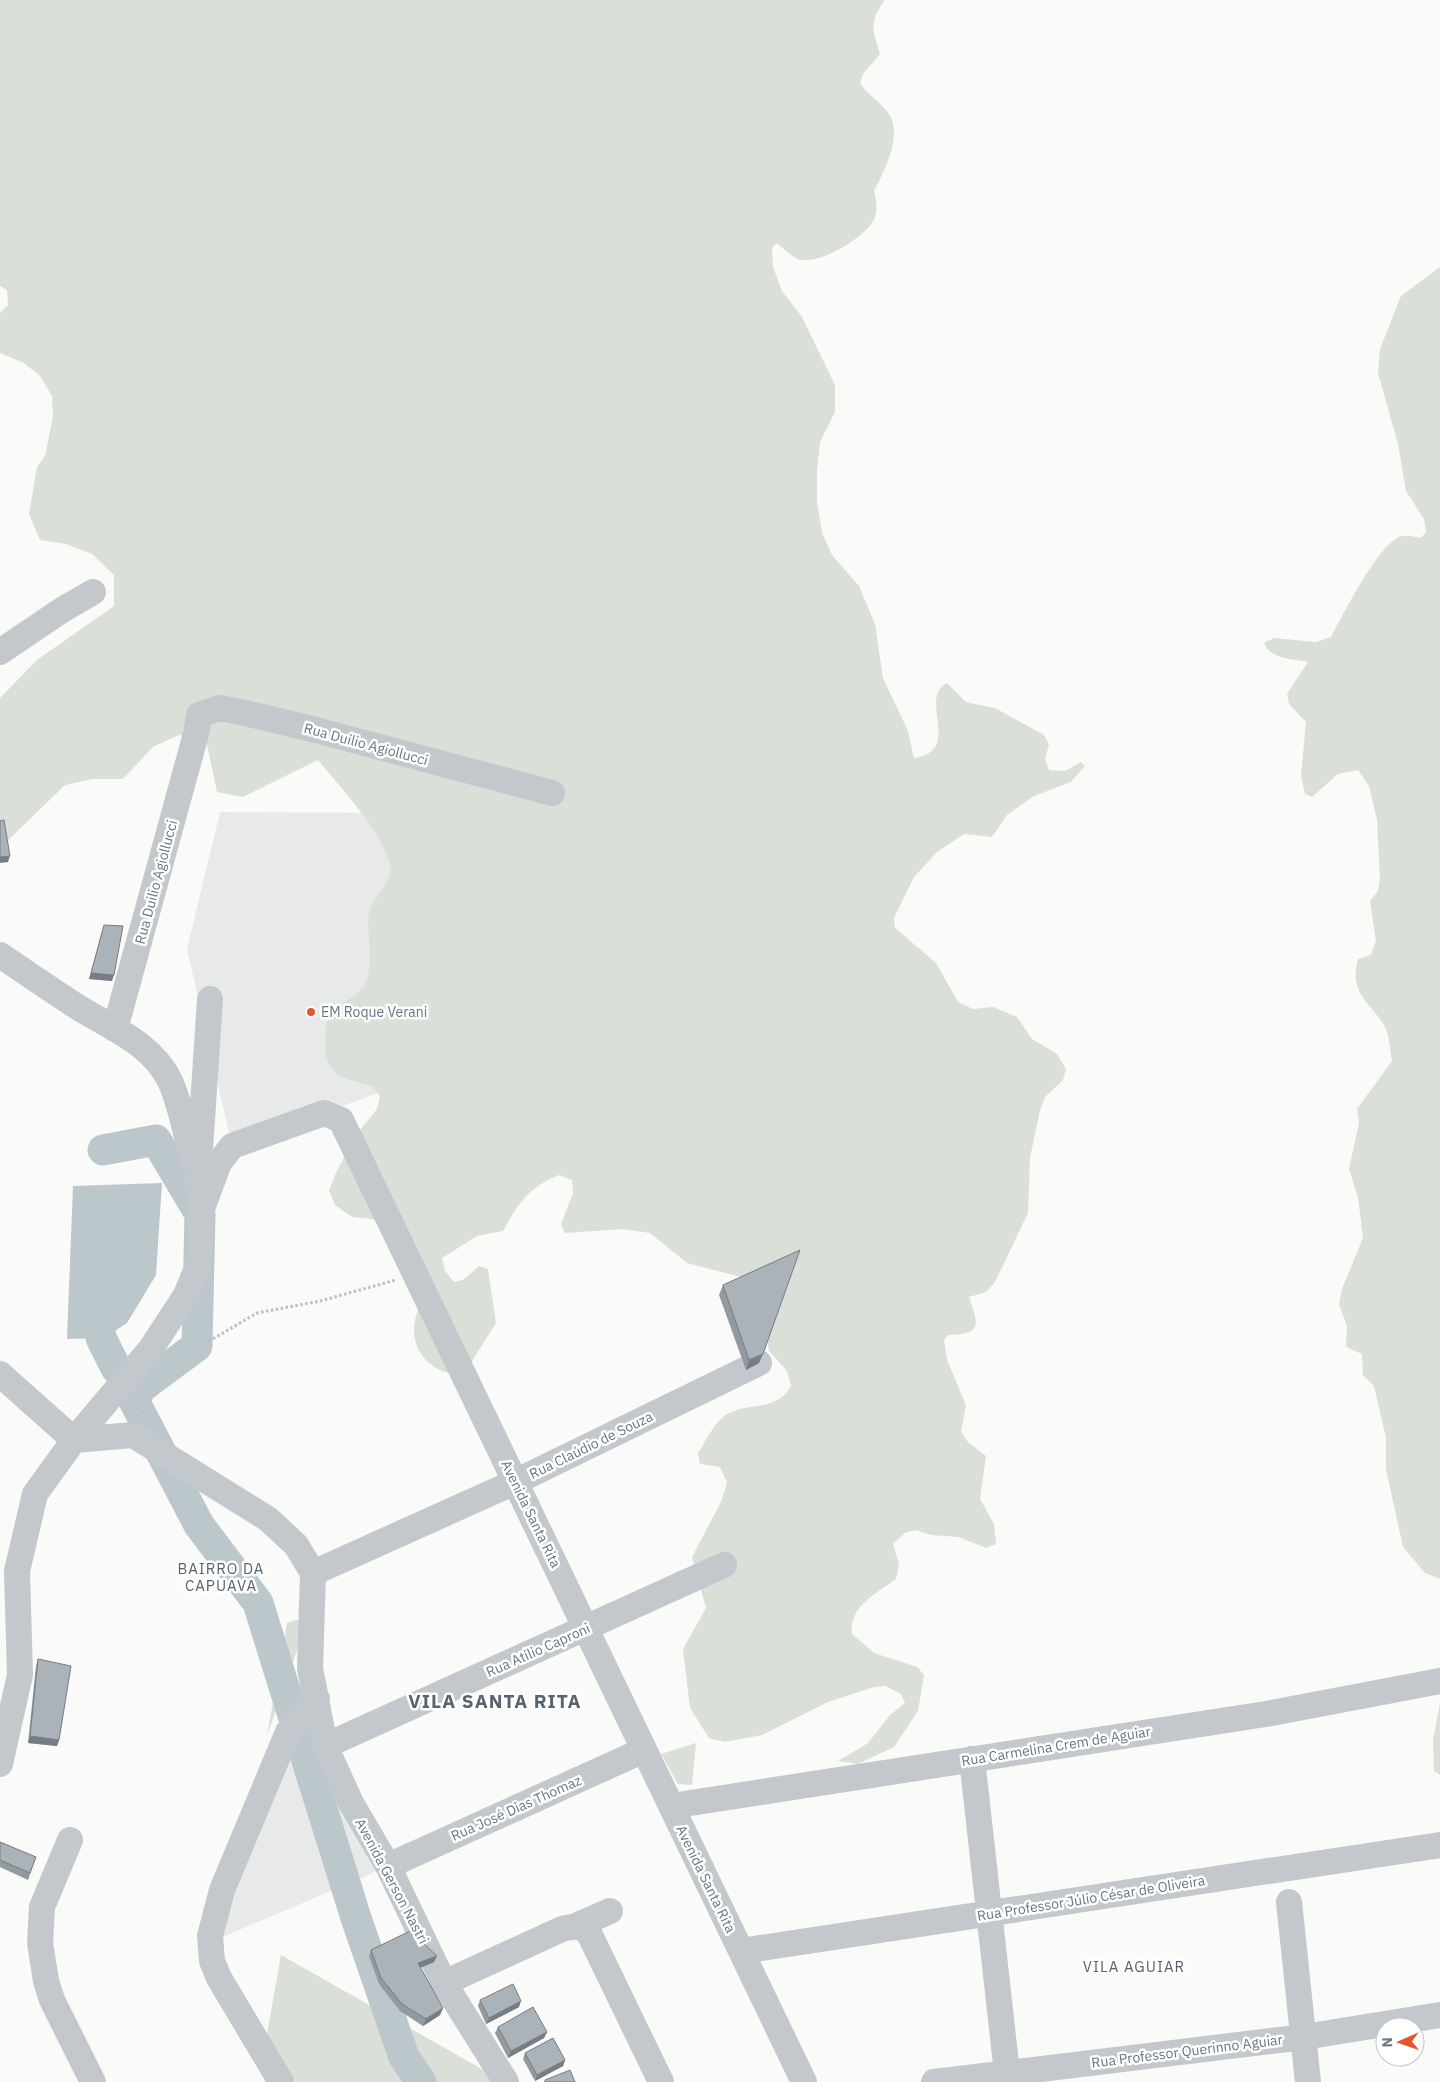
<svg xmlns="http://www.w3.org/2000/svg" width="1440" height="2082" font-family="'IBM Plex Sans',sans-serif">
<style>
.built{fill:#e8e9e9}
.green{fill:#dadfd7}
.water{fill:#bbc7cb}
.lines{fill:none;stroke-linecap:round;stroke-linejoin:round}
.river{stroke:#bbc7cb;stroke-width:31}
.path{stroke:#bbbfc2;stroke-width:3;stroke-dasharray:2.5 2.5;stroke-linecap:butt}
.minor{stroke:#c3c8cc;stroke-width:26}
.wall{fill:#929a9f}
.shaded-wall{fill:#777d82}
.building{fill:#aab3b9;stroke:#777d82}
.poi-dot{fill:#e4572e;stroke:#fff;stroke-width:2}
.labels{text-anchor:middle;stroke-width:5;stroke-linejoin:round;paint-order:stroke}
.street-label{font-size:14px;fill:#657683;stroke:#fff}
.poi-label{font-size:14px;fill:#657683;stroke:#fff;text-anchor:start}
.neighbourhood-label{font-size:15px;letter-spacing:1px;fill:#57646e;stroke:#fff}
.district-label{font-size:19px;font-weight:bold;letter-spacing:1px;fill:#57646e;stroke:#fff}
</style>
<rect width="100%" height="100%" fill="#fafaf8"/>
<path class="built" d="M220,812L403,813L428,1075L232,1146L187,949Z
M289,1734L323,1746L387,1867L211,1942Z"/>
<path class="green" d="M0,0H885C869,22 872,29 880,54L863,74L860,83C868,96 881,102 889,114C903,135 884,172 874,191C876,200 878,208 875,217C869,236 817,267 798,259C791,256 783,248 776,243L772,248L773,267L782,291L802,317L835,385V412L820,442L817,471V502L822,533L832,555L859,586L875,624L883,678L908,731L914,758C964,751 917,698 947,683L966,702L995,708L1044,735L1049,744L1045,759L1049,770L1065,771L1081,762L1085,766L1071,782L1034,796L1007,815L992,837L964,834L937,852L914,877L894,918L895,928L936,963L958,1002L973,1009L993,1007L1017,1017L1032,1039L1057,1054L1066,1069L1063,1080L1045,1097L1040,1110L1030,1158L1028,1213L995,1282L986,1292L969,1297C979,1326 982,1334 948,1335L944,1340L947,1360L966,1405L961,1432L968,1442L986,1456L980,1499L994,1524L996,1544L986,1548L959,1537L932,1535L915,1530L905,1533L893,1544L899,1564L896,1579C877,1593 848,1607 852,1634L874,1653L917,1667L924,1675L918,1711L894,1747L858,1764L838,1761L868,1743L890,1715L905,1703L901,1694L885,1686L874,1687L828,1702L762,1735L725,1742L709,1738L690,1708L683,1649L706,1608L692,1557L722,1500L727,1482L720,1467L700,1464L698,1453C705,1443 713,1425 723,1417C744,1400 776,1414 791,1386L787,1371L769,1351L762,1302L752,1280L687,1263L650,1233L622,1229L565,1233L561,1224L573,1193L572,1180L559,1175C528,1188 519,1202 503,1231L477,1236L442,1258L445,1271L454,1282L463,1280L479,1266L488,1269L496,1323L472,1361L458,1375C434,1372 414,1356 414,1329C414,1316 422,1300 426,1287L398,1222L352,1217L335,1205L329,1190L336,1173L355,1136L377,1109L380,1097L373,1086C344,1078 324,1078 325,1041C326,1032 325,1021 332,1012C340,1002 357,997 364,986C375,968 366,933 369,914C371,897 392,886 390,866C386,835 338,785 318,760L243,797L217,792L206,740L179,735L153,747L123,779H92L65,785L0,848V698L37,660L114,606V575L92,554L66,544L40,540L29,514L37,467L45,456L53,417L52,396L40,376L24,363L0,353V313L8,305L7,290L0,286Z
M1440,267V1579L1425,1573L1403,1547L1386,1469V1438L1374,1386L1363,1375L1362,1354L1346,1347L1347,1326L1339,1304L1342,1289L1363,1238L1358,1197L1349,1169L1359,1123L1357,1109L1392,1061C1390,1051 1390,1036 1385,1027C1372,1003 1348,994 1358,959L1371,955L1376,941L1370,901L1378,891L1380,879L1377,820L1369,786L1358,770L1338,774L1312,797L1305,794L1301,776L1306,722L1289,704L1287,694L1308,662C1293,659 1271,660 1264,643L1274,638L1316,642L1331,637C1342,617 1380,540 1402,536C1407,535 1415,537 1421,538L1426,532L1424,519L1406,491L1398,444L1378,373L1380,349L1401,296Z
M309,1616L267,1736L287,1623Z
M1440,1703V1775L1434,1771L1433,1740Z
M696,1743L692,1785L678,1784L661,1754Z
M281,1955L503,2081V2082H295L267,2034Z"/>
<path class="water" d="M162,1183L156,1275L127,1323L104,1338L67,1339L73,1186Z"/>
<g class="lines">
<path class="river" d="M103,1150L156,1140L200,1214L197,1346L131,1395L199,1525L258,1603L356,1918L404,2057L421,2082
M98,1316L101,1338L116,1368"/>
<path class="path" d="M137,1415L140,1414L182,1357L257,1313L320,1301L396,1280"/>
<path class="minor" d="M0,652L62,610L93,592
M0,955C25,972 50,989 76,1006C109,1027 152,1043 170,1081C181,1105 185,1132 192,1157
M115,1029L196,734L199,715L219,708L245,713L316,730L552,793
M200,1214L219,1163L232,1146L324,1113L341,1120L804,2082
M0,1374L74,1440L133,1435L268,1519L296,1545L313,1573L310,1668L325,1746L351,1803L388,1866L444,1983L506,2082
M313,1573L515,1482L759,1363
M325,1746L724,1565
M972,1759L1008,2082
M0,1764L20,1675L17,1571L35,1494L74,1440L150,1350L186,1295L199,1263L201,1234L198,1180L210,999
M671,1806L1266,1714L1440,1681
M70,1840L42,1907L40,1943L46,1981L52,2000L93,2082
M388,1866L644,1750
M1289,1902L1308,2082
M576,1926L610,1911
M741,1951L1440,1845
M444,1983L562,1929C573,1926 580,1925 589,1933L661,2082
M281,2082L219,1978L212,1961L210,1936L222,1890L288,1732L317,1699
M934,2082L1304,2037L1440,2015"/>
</g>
<path class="wall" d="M104,925L112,981L89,979Z
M723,1285L759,1363L746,1370L719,1295Z
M38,1659L59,1740L57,1746L28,1743L36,1666Z
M0,1842L36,1857L28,1880L0,1867Z
M371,1950L434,1962L420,1968L443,2008L440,2015L423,2026L400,2011L379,1984L369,1956Z
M480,2000L519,2007L486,2024L478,2006Z
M498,2027L547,2032L544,2038L508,2058L495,2033Z
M525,2053L565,2060L563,2066L535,2081L523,2059Z"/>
<path class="shaded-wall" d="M10,856L8,862L0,863V857Z
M91,973L114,975L112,981L89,979Z
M763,1354L759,1363L746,1370L749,1360Z
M30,1736L59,1740L57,1746L28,1743Z
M437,1956L434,1962L415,1970L418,1963Z
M521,2001L519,2007L486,2024L489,2018Z
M443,2008L440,2015L423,2026L426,2019Z
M547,2032L544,2038L508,2058L511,2051Z
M565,2060L563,2066L535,2081L537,2075Z"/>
<path class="building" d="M4,820L10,856L0,857V821Z
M104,925L123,926L114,975L91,973Z
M800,1250L763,1354L749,1360L723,1285Z
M38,1659L71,1666L59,1740L30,1736Z
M0,1842L36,1857L30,1873L0,1860Z
M410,1931L437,1956L418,1963L443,2008L426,2019L402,2004L381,1978L371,1950Z
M513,1984L521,2001L489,2018L480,2000Z
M533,2007L547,2032L511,2051L498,2027Z
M553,2038L565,2060L537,2075L525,2053Z
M570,2070L575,2082H545V2080Z"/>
<circle class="poi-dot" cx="311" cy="1012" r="5"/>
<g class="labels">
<g class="street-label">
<text transform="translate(366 744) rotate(15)" y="5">Rua Duílio Agiollucci</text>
<text transform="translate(156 882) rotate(-75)" y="5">Rua Duilio Agiollucci</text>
<text transform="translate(591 1445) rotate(-26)" y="5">Rua Claúdio de Souza</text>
<text transform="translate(531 1514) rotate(64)" y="5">Avenida Santa Rita</text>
<text transform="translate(538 1650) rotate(-24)" y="5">Rua Atílio Caproni</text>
<text transform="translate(1056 1746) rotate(-9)" y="5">Rua Carmelina Crem de Aguiar</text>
<text transform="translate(516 1808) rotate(-24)" y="5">Rua José Dias Thomaz</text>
<text transform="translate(706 1879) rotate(64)" y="5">Avenida Santa Rita</text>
<text transform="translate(392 1881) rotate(62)" y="5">Avenida Gerson Nastri</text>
<text transform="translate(1091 1898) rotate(-9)" y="5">Rua Professor Júlio César de Oliveira</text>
<text transform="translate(1187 2051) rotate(-7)" y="5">Rua Professor Querinno Aguiar</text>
</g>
<g class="poi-label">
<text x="321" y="1017">EM Roque Verani</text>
</g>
<g class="neighbourhood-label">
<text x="221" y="1574">BAIRRO DA<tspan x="221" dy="17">CAPUAVA</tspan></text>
<text x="1134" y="1972">VILA AGUIAR</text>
</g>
<g class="district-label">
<text x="495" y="1708">VILA SANTA RITA</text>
</g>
</g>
<g transform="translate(1400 2042) rotate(268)"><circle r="24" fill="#ffffff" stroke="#c1c8cd"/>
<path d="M0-4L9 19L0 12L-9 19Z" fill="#e4572e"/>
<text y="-8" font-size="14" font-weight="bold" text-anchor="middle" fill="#657683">N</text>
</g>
</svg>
